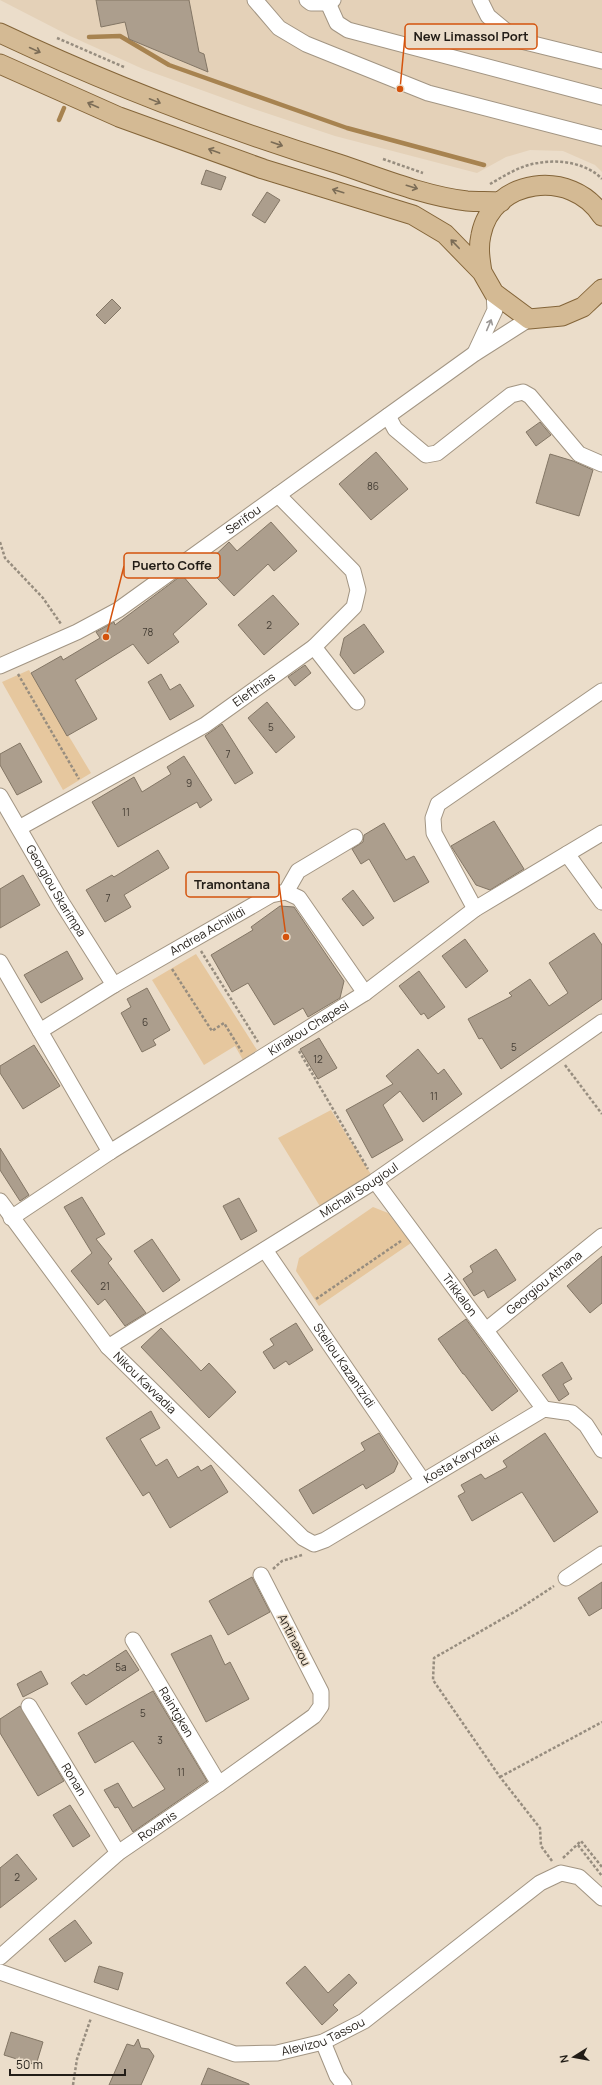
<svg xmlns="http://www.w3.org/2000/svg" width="602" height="2085" font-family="Manrope,sans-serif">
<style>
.built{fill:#e4d1b8}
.green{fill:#e6c79e}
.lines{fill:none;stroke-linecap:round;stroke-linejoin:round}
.stream{stroke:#a78350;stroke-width:4.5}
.building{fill:#ac9e8d;stroke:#837665}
.minor-casing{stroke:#a29583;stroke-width:17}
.major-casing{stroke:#846539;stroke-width:21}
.path{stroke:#978d7f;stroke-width:2.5;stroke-dasharray:3 2;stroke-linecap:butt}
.minor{stroke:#fff;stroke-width:15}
.major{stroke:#d4ba94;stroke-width:19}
.oneway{stroke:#7b6c56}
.oneway2{stroke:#9c9997}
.labels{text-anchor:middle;stroke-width:3;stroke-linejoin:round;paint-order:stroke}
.number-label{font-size:10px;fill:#443d34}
.street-label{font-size:12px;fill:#221d17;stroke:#ebddca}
.leader{fill:none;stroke:#d4530d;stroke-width:1.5}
.callout-dot{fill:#d4530d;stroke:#ebddca;stroke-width:1.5}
.callout{fill:#ebddca;stroke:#d4530d;stroke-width:1.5}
.callout-label{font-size:13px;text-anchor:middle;font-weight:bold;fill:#221d17}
</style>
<rect width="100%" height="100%" fill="#ebddca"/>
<path class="built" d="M0,0H602V172L595,165L563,151L530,150L506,157L477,173L335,136L251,108L143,69L70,36Z"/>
<path class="green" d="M29,670L91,773L63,790L2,682Z
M196,954L257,1050L243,1060L235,1046L204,1065L152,980Z
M331,1110L372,1176L321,1208L278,1138Z
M373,1207L388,1213L411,1243L319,1306L296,1271L299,1258Z"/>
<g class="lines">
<path class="stream" d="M89,37L120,36L169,65L347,128L484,165
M59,120L64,108"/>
</g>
<path class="building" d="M96,0H189L199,52L204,54L208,72L129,39L125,22L101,27Z
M206,170L226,177L221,190L201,184Z
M267,192L280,200L265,223L252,215Z
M112,299L121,308L105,324L96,315Z
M540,422L551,435L536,446L526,432Z
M376,452L408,489L371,520L339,484Z
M550,454L573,461L593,470L579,516L536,503Z
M271,522L297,551L274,571L268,564L234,596L205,565L229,542L237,551Z
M182,575L207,604L173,634L179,642L148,664L133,644L75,680L97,719L67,736L31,673L61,656L63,660L100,638L96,632L114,622L115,625Z
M273,595L299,624L264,655L238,625Z
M364,624L384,652L354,674L340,655L344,638Z
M305,665L311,673L295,686L288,677Z
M161,674L170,690L180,684L194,706L170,720L148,682Z
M267,702L295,737L276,753L248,718Z
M222,724L253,773L235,784L205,736Z
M20,743L42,782L17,795L0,765V754Z
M184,756L212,800L200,808L197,802L118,847L92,802L134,777L142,792L171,774L167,767Z
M494,821L524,869L490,890L476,885L451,846Z
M384,823L406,860L414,856L429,882L394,902L369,859L361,864L352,849L363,842L364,835Z
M158,850L169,868L124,895L131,907L105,922L86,890L112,875L114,877Z
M23,875L40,905L0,928V889Z
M353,890L374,918L363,926L342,899Z
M280,906L294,907L344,981L340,998L308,1017L303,1008L274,1025L248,983L232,992L211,955L253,930L251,927Z
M594,933L602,945V999L501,1069L482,1038L479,1039L468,1019L512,996L509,993L530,979L549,1006L568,993L549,963Z
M465,939L488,971L466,988L442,956Z
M67,951L83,979L41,1003L24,975Z
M419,971L445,1007L428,1019L424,1013L421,1015L399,986Z
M147,988L170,1030L153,1040L156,1045L142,1052L121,1013L131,1007L127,999Z
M319,1038L337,1068L318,1079L300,1049Z
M34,1045L60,1086L23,1109L0,1073V1066Z
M418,1049L438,1074L444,1069L462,1094L423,1122L400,1091L383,1105L403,1140L372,1158L346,1110L393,1084L386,1076Z
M0,1148L29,1195L20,1201L0,1170Z
M82,1197L105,1234L96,1239L112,1259L108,1263L146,1313L125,1326L105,1299L98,1305L71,1271L92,1253L64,1207Z
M239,1198L257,1231L241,1240L223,1206Z
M152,1239L180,1280L163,1292L134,1251Z
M496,1249L516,1280L488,1298L484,1290L474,1296L463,1279L473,1272L470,1266Z
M602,1256V1303L590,1313L567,1286Z
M466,1319L518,1391L492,1411L464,1374H463L438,1339Z
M296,1323L313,1350L289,1365L286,1361L274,1369L263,1352L274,1345L270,1339Z
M161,1328L201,1371L209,1363L236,1392L209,1418L141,1347Z
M562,1362L572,1379L563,1384L569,1394L559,1401L542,1375Z
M151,1411L160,1428L140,1439L156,1466L167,1459L178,1478L198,1466L201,1471L211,1465L228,1492L170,1528L149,1492L143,1496L106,1438Z
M379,1433L398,1463L394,1472L366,1489L363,1484L313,1514L299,1490L365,1450L361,1443Z
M545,1433L598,1512L554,1542L522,1492L472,1521L458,1496L465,1492L461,1485L481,1474L485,1479L507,1467L503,1461Z
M252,1577L270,1612L228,1635L209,1601Z
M602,1582V1608L589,1616L578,1598Z
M211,1635L225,1665L230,1662L249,1699L206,1722L171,1654Z
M126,1650L139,1670L86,1705L71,1683L84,1674L86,1676Z
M41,1671L48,1684L23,1697L17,1684Z
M153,1691L207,1781L133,1832L118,1807L115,1808L104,1790L118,1783L133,1808L165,1789L133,1741L95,1763L78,1733Z
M20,1706L64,1781L38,1796L0,1733V1719Z
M70,1805L90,1836L73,1847L53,1815Z
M17,1854L37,1879L0,1908V1868Z
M75,1920L92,1943L65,1962L49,1939Z
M99,1966L123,1973L118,1990L94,1982Z
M305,1966L328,1993L349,1974L357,1983L333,2005L338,2010L322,2025L286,1983Z
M11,2032L43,2042L36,2065L4,2055Z
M138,2039L141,2048L149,2049L154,2056L141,2085H109L127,2044L134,2046Z
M208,2068L249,2084V2085H201Z"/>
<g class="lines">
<defs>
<g id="minor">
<path d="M255,0L279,28L306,44L428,93L602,138"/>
<path d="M307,0L311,3H328L333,0"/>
<path d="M480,0L488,16L517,40L602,61"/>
<path d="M328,3L337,23L348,30L602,97"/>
<path d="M475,353L495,310L494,293"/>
<path d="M388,416L395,429L426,455L437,453L511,395L523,392L530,396L579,454L602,464"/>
<path d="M314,647L357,702"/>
<path id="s1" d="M0,666L77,632L118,610L474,354L529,319"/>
<path id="s2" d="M0,796L62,903L114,985"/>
<path id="s3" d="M19,828L205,725L314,647L354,607L358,590L353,571L278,495"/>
<path d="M567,854L602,902"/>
<path d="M286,892L298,871L355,837"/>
<path d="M475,909L434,833L433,818L438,804L602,691"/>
<path d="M0,962L110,1152"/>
<path id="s4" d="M40,1031L114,985L271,895L286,892L299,898L365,993"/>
<path id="s5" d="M375,1181L544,1409"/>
<path id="s6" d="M0,1201L108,1347L303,1538L314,1544L325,1540L544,1409L572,1413L586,1425L602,1450"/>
<path id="s7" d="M11,1218L110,1152L365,993L475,909L602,833"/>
<path id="s8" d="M265,1250L423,1481"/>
<path id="s9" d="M486,1330L602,1236"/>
<path id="s10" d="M108,1347L375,1181L602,1022"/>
<path d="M566,1578L602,1554"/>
<path id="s11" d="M133,1640L219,1784"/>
<path id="s12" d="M29,1706L118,1853"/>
<path id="s13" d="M0,1957L118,1853L219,1784L314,1716L321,1706V1692L261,1575"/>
<path id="s14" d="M0,1972L235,2054L277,2053L323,2042L364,2021L540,1883L561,1873L579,1877L602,1898"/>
<path d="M323,2042L337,2076L344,2085"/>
</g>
<path id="major" d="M0,33C110,85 223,128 339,164C381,178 424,196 467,201C478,202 490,201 501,202
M0,64L119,117L263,169L413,215L445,234L482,272L494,293L529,319L562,316L583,307L602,289
M482,272C480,259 478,248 481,235C492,178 572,168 602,216"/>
</defs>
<use href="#minor" class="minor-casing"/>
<use href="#major" class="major-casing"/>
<path class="path" d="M57,38L124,67
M383,159L423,173
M490,184C504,176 521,165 538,163C559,159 587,163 602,179
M0,542L5,558L43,598L61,624
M18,674L79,779
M201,951L258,1042
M172,969L212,1031L224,1023L242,1052
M299,1051L368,1169
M565,1065L602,1114
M316,1299L401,1241
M273,1569L282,1561L302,1555
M500,1777L602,1722
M578,1845L602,1876
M563,1858L581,1841L602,1867
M552,1861L541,1846L540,1828L500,1777L433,1680L434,1658L516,1611L554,1586
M73,2085L77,2059L91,2018"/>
<use href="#minor" class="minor"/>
<use href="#major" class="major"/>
</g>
<defs><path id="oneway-shaft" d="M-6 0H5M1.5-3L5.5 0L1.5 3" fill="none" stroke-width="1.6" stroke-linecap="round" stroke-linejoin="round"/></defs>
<g class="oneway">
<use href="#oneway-shaft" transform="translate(35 50) rotate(25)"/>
<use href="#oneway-shaft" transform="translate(155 101) rotate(22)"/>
<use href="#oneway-shaft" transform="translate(93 105) rotate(-156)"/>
<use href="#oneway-shaft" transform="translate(277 144) rotate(19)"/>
<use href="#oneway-shaft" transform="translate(214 151) rotate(-160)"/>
<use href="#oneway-shaft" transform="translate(412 187) rotate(17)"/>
<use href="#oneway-shaft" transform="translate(338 191) rotate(-163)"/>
<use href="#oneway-shaft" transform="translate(455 244) rotate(-134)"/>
</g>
<use class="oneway2" href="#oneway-shaft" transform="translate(489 325) rotate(-67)"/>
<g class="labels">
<g class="number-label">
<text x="373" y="490">86</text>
<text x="269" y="629">2</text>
<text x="148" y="636">78</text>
<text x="271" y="731">5</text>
<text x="228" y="758">7</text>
<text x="189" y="787">9</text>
<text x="126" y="816">11</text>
<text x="108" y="902">7</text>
<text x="145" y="1026">6</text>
<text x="514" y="1051">5</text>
<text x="318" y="1063">12</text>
<text x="434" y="1100">11</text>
<text x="105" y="1290">21</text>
<text x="121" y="1671">5a</text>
<text x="143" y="1717">5</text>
<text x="160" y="1744">3</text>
<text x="181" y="1776">11</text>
<text x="17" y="1881">2</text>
</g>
<g class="street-label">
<text dy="4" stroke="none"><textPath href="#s1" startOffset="285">Serifou</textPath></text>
<text dy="4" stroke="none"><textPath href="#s3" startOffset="273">Elefthias</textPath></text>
<text dy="4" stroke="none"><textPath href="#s2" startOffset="110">Georgiou Skarimpa</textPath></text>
<text dy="4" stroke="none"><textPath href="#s4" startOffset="195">Andrea Achillidi</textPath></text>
<text dy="4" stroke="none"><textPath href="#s7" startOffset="353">Kiriakou Chapesi</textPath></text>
<text dy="4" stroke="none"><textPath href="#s10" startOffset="296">Michali Sougioul</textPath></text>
<text dy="4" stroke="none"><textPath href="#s9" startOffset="75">Georgiou Athana</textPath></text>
<text dy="4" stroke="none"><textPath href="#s5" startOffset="142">Trikkalon</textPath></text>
<text dy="4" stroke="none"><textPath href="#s8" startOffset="140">Steliou Kazantzidi</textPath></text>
<text dy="4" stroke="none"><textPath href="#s6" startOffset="233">Nikou Kavvadia</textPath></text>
<text dy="4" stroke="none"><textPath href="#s6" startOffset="638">Kosta Karyotaki</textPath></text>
<text transform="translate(294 1640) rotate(63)" y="4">Antinaxou</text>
<text dy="4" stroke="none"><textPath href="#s11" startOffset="84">Raintgken</textPath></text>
<text dy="4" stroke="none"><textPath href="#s12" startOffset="86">Ronan</textPath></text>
<text dy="4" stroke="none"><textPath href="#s13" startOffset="205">Roxanis</textPath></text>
<text dy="4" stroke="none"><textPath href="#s14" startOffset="340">Alevizou Tassou</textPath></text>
</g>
</g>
<path class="leader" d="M400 89L405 36M106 637L124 566M286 937L279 884"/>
<g class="callout-dot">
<circle cx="400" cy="89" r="4"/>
<circle cx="106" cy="637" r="4"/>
<circle cx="286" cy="937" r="4"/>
</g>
<g class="callout">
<rect x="405" y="24" width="132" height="25" rx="4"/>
<rect x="124" y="553" width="96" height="25" rx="4"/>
<rect x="186" y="872" width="93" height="25" rx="4"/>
</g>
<g class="callout-label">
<text x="471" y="41">New Limassol Port</text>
<text x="172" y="570">Puerto Coffe</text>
<text x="232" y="889">Tramontana</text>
</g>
<g transform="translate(574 2057) rotate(259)" stroke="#ebddca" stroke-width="3" paint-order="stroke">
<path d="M0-3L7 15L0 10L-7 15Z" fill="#221d17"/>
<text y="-6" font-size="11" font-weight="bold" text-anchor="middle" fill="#221d17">N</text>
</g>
<path d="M10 2069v6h115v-6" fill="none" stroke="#221d17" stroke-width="2"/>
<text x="16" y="2069" font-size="12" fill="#221d17" stroke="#ebddca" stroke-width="3" paint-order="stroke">50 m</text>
</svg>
